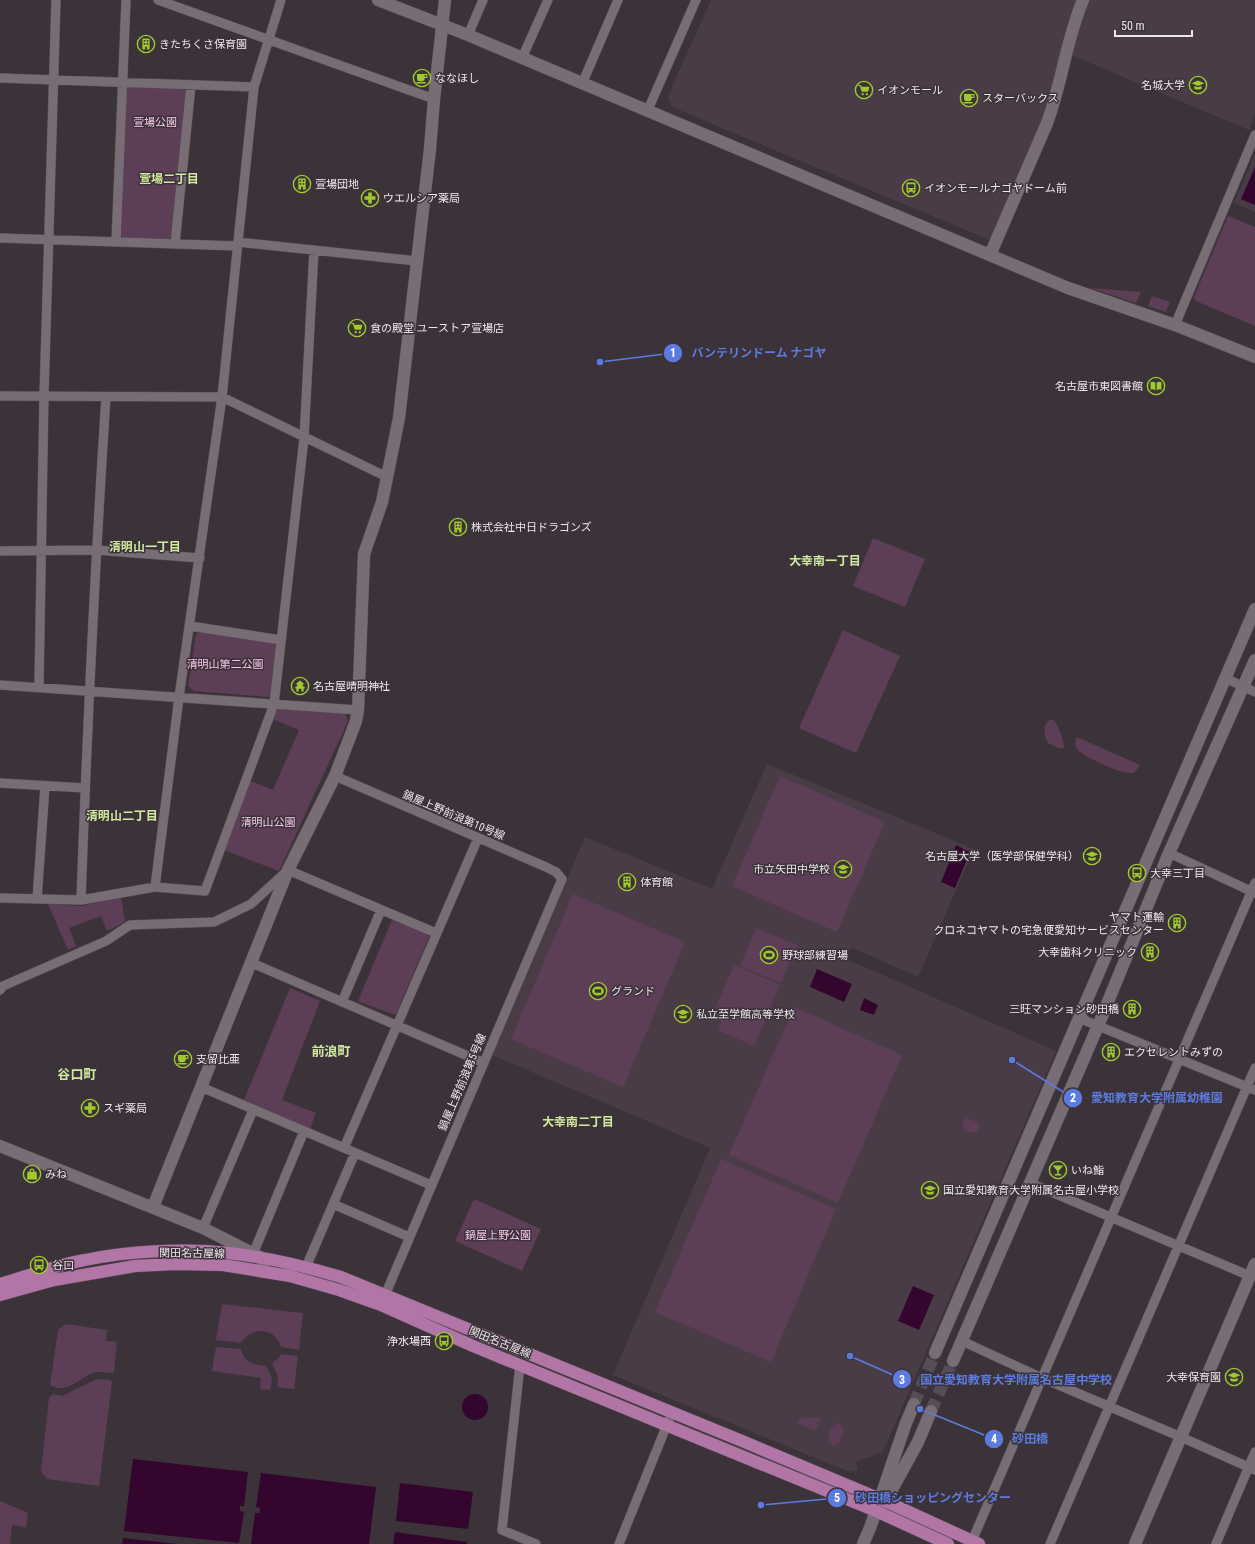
<svg xmlns="http://www.w3.org/2000/svg" width="1255" height="1544" font-family="'Roboto Condensed','Noto Sans JP',sans-serif">
<style>
.built{fill:#4a3c47}
.green{fill:#5d3e57}
.water{fill:#34062e}
.lines{fill:none;stroke-linecap:round;stroke-linejoin:round}
.tertiary-tunnel{stroke:#574e55;stroke-width:12;stroke-dasharray:12 6;stroke-linecap:butt}
.minor-casing{stroke:#584f56;stroke-width:10}
.tertiary-casing{stroke:#584f56;stroke-width:13}
.primary-casing{stroke:#584f56;stroke-width:13}
.minor{stroke:#786d75;stroke-width:9}
.tertiary{stroke:#786d75;stroke-width:12}
.primary{stroke:#b175a6;stroke-width:12}
.labels{text-anchor:middle;stroke-width:3;stroke-linejoin:round;paint-order:stroke}
.poi-label{font-size:11px;fill:#ede7eb;stroke:#3c333a;text-anchor:start}
.park-label{font-size:11px;fill:#f7c7ec;stroke:#3c333a}
.street-label{font-size:11px;fill:#ede7eb;stroke:#3c333a}
.neighbourhood-label{font-size:12px;font-weight:bold;fill:#cfe89e;stroke:#3c333a}
.quarter-label{font-size:13px;font-weight:bold;fill:#cfe89e;stroke:#3c333a}
.leader{fill:none;stroke:#5b7cde;stroke-width:1.5}
.callout-dot{fill:#5b7cde;stroke:#3c333a;stroke-width:1.5}
.mark-label{font-size:12px;text-anchor:middle;font-weight:bold;fill:#fff}
.callout-label{font-size:12px;text-anchor:middle;font-weight:bold;fill:#5b7cde;stroke:#3c333a;stroke-width:3;stroke-linejoin:round;paint-order:stroke}
</style>
<rect width="100%" height="100%" fill="#3c333a"/>
<path class="built" d="M711,0H1077L1066,27L1053,87L1040,127L990,240L672,107L668,96Z
M1089,0H1255V114L1249,130L1071,55L1076,31Z
M1255,154V212L1234,203Z
M767,764L974,849L918,977L853,948L849,950L846,959L1056,1051L882,1454L880,1453L856,1462L858,1470L854,1472L845,1470L613,1375L710,1148L492,1055L585,837L712,889Z"/>
<path class="green" d="M130,87L184,89L187,92L172,235L168,239L124,238L121,236L127,89Z
M1228,216L1255,227V326L1196,301L1194,297Z
M1090,288L1141,292L1136,303Z
M1152,296L1170,302L1166,312L1148,306Z
M873,538L925,559L905,607L853,586Z
M843,630L900,656L856,753L799,728Z
M199,631L274,644L277,648L273,692L269,697L194,691L188,686L196,635Z
M279,708L345,713L348,721L279,871L224,850L250,781L273,790L299,730L273,719Z
M1049,720H1054C1059,728 1064,739 1064,748H1059L1048,743C1044,735 1042,727 1049,720Z
M1076,738H1079L1140,765L1136,771L1133,773C1124,776 1088,758 1080,752C1076,749 1074,743 1076,738Z
M780,776L885,822L837,932L732,886Z
M573,894L685,942L623,1087L511,1039Z
M121,896L125,922L107,931L101,916L69,928L76,946L68,950L48,904L82,906Z
M392,920L426,933L429,937L396,1014H392L358,1001Z
M756,928L797,945L781,983L740,966Z
M734,965L780,985L754,1046L718,1030L722,1022L712,1017Z
M290,988L320,1001L282,1100L316,1113L310,1129L244,1100Z
M794,1007L902,1055L838,1203L729,1155Z
M967,1118L979,1123V1129L977,1132C970,1134 962,1130 962,1121Z
M721,1159L836,1209L771,1362L655,1312Z
M474,1199L541,1229L522,1271L455,1241Z
M222,1304L302,1313L303,1314L299,1350L281,1347C275,1327 252,1326 241,1343L216,1340Z
M66,1324L107,1330L106,1341L117,1342L114,1372L112,1373C106,1373 99,1371 93,1373C79,1378 67,1395 50,1385L58,1330Z
M216,1347L241,1349C244,1363 253,1364 266,1366L272,1378L270,1390L260,1389L261,1378L212,1371Z
M281,1354L298,1356L294,1389L277,1387L278,1377L272,1363L278,1359Z
M97,1379L110,1380L112,1383L99,1486L47,1479L41,1472L49,1397L53,1394L62,1396Z
M817,1417L821,1418L815,1431L796,1422L800,1419Z
M838,1423L840,1424L844,1428L842,1435L839,1443L833,1445L828,1440C829,1433 831,1426 838,1423Z
M0,1501L28,1513L26,1527L12,1525L10,1544H0Z"/>
<path class="water" d="M1255,167V205L1241,199Z
M956,845L970,852L955,888L941,882Z
M817,969L852,984L844,1002L810,987Z
M864,998L878,1005L874,1015L860,1010Z
M913,1286L934,1295L919,1330L898,1321Z
M462 1407a13 13 0 1 1 26 0a13 13 0 1 1-26 0Z
M133,1459L248,1472L244,1506H240V1511L244,1512L239,1543L124,1531Z
M261,1473L376,1487L369,1544H251L255,1513H260V1508L256,1507Z
M400,1483L473,1492L468,1529L396,1521Z
M395,1532L467,1542V1544H393Z
M123,1538L178,1544H122Z"/>
<g class="lines">
<path class="tertiary-tunnel" d="M914,1404L935,1353
M931,1411L953,1361"/>
<defs>
<path id="minor" d="M158,0L434,99
M468,35L483,0
M522,58L548,0
M0,78L254,87
M582,84L618,0
M647,112L696,0
M0,238L237,246
M116,242L126,0
M238,242L417,261
M175,244L191,85
M1175,325L1255,135
M0,396L222,397L387,477
M0,551L96,550L200,558
M190,626L281,640
M1225,678L1255,692
M0,685L358,710
M39,686L44,395L56,0
M335,776L546,867L556,872L562,879L383,1300
M0,783L85,788
M1169,853L1255,893
M155,887L179,697L222,397L254,87L281,0
M0,898L81,900L155,887L205,891L274,704L304,438L314,250
M37,899L45,786
M81,900C87,732 95,564 106,397
M252,963L484,1063
M0,990L3,986L106,941L130,925L214,922L251,904L288,870L436,933
M342,1002L381,910
M1079,1018L1255,1090
M201,1087L431,1185
M344,1148L478,838
M1030,1183L1250,1276
M333,1204L409,1237
M203,1228L253,1110
M253,1254L304,1131
M306,1267L355,1153
M962,1341L1042,1378L1181,1437L1255,1470
M520,1365L502,1530L536,1544
M972,1541L1255,883
M619,1544L672,1412
M1050,1544L1255,1068
M1216,1544L1255,1452"/>
<path id="tertiary" d="M378,0L468,35L1068,288L1175,325L1255,357
M990,255L1047,123C1062,83 1066,40 1083,0
M0,1146L203,1228L262,1258L264,1272
M153,1207L288,870L335,776L356,721L358,710L364,554L382,502L399,418L430,149L434,99L445,0
M935,1353L1255,609
M953,1361L1098,1026L1169,853L1255,660
M885,1502L918,1442L931,1411
M863,1544L870,1528L906,1423L914,1404
M1135,1544L1255,1264"/>
<path id="primary" d="M0,1284C28,1276 56,1265 85,1260C128,1251 184,1248 228,1253C266,1257 304,1266 341,1277L742,1441L885,1501L979,1544
M0,1295L54,1280L135,1266L176,1264L223,1265L290,1276L339,1290L381,1305L473,1346L876,1511L948,1544"/>
</defs>
<use href="#minor" class="minor-casing"/>
<use href="#tertiary" class="tertiary-casing"/>
<use href="#primary" class="primary-casing"/>
<use href="#minor" class="minor"/>
<use href="#tertiary" class="tertiary"/>
<use href="#primary" class="primary"/>
</g>
<defs>
<symbol id="building-ring" viewBox="-11 -11 22 22"><circle r="9.5" fill="#3c333a" stroke="#a0c92b" stroke-width="1.5"/><path d="M-4-6H4V6H1V3H-1V6H-4ZM-2.5-4.3h1.7v1.8h-1.7ZM.8-4.3h1.7v1.8H.8ZM-2.5-1h1.7V.8h-1.7ZM.8-1h1.7V.8H.8Z" fill="#a0c92b"/></symbol>
<symbol id="cafe-ring" viewBox="-11 -11 22 22"><circle r="9.5" fill="#3c333a" stroke="#a0c92b" stroke-width="1.5"/><path d="M-5.5-4.5H6V0H3Q3 3.5 0 3.5H-2.5Q-5.5 3.5-5.5 0ZM3-3.2v2h1.7v-2ZM-6 4.5H4V6H-6Z" fill="#a0c92b"/></symbol>
<symbol id="school-ring" viewBox="-11 -11 22 22"><circle r="9.5" fill="#3c333a" stroke="#a0c92b" stroke-width="1.5"/><path d="M0-5L7-2L0 1L-7-2ZM-4 1L0 2.5L4 1V4Q0 6-4 4Z" fill="#a0c92b"/></symbol>
<symbol id="supermarket-ring" viewBox="-11 -11 22 22"><circle r="9.5" fill="#3c333a" stroke="#a0c92b" stroke-width="1.5"/><path d="M-6-5.5h2.5l.6 2H6L4.5 2H-2.5L-4.4-4H-6ZM-1.5 3.2a1.3 1.3 0 1 0 .1 0ZM3 3.2a1.3 1.3 0 1 0 .1 0Z" fill="#a0c92b"/></symbol>
<symbol id="bus-ring" viewBox="-11 -11 22 22"><circle r="9.5" fill="#3c333a" stroke="#a0c92b" stroke-width="1.5"/><path d="M-5-6H5V4H4V6H2V4H-2V6H-4V4H-5ZM-3.5-4V0h7V-4ZM-3.5 1.2v1.5H-2V1.2ZM2 1.2v1.5H3.5V1.2Z" fill="#a0c92b"/></symbol>
<symbol id="pharmacy-ring" viewBox="-11 -11 22 22"><circle r="9.5" fill="#3c333a" stroke="#a0c92b" stroke-width="1.5"/><path d="M-2-6h4v4h4v4h-4v4h-4v-4h-4v-4h4Z" fill="#a0c92b"/></symbol>
<symbol id="library-ring" viewBox="-11 -11 22 22"><circle r="9.5" fill="#3c333a" stroke="#a0c92b" stroke-width="1.5"/><path d="M-6-4Q-3-5.5-.7-3.5V5Q-3 3-6 4ZM6-4Q3-5.5 .7-3.5V5Q3 3 6 4Z" fill="#a0c92b"/></symbol>
<symbol id="temple-ring" viewBox="-11 -11 22 22"><circle r="9.5" fill="#3c333a" stroke="#a0c92b" stroke-width="1.5"/><path d="M0-6L5-2H3V0L6.5 2.5H4V6H1.5V3h-3V6H-4V2.5H-6.5L-3 0V-2H-5Z" fill="#a0c92b"/></symbol>
<symbol id="university-ring" viewBox="-11 -11 22 22"><circle r="9.5" fill="#3c333a" stroke="#a0c92b" stroke-width="1.5"/><path d="M0-5L7-2L0 1L-7-2ZM-4 1L0 2.5L4 1V4Q0 6-4 4Z" fill="#a0c92b"/></symbol>
<symbol id="stadium-ring" viewBox="-11 -11 22 22"><circle r="9.5" fill="#3c333a" stroke="#a0c92b" stroke-width="1.5"/><path d="M0-5a6.5 5 0 1 0 0 10a6.5 5 0 1 0 0-10ZM-3.5-1.8h7v3.6h-7Z" fill="#a0c92b"/></symbol>
<symbol id="bar-ring" viewBox="-11 -11 22 22"><circle r="9.5" fill="#3c333a" stroke="#a0c92b" stroke-width="1.5"/><path d="M-6-5H6L.8 .8V4.5H3.5V6h-7V4.5H-.8V.8Z" fill="#a0c92b"/></symbol>
<symbol id="shop-ring" viewBox="-11 -11 22 22"><circle r="9.5" fill="#3c333a" stroke="#a0c92b" stroke-width="1.5"/><path d="M-5-2.5h2.3a2.7 3.5 0 0 1 5.4 0H5L5.5 6h-11ZM-1.5-2.5h3a1.5 2.3 0 0 0-3 0Z" fill="#a0c92b"/></symbol>
</defs>
<g fill-rule="evenodd">
<use href="#building-ring" x="136" y="34" width="20" height="20"/>
<use href="#cafe-ring" x="412" y="68" width="20" height="20"/>
<use href="#school-ring" x="1188" y="75" width="20" height="20"/>
<use href="#supermarket-ring" x="854" y="80" width="20" height="20"/>
<use href="#cafe-ring" x="959" y="88" width="20" height="20"/>
<use href="#building-ring" x="292" y="174" width="20" height="20"/>
<use href="#bus-ring" x="901" y="178" width="20" height="20"/>
<use href="#pharmacy-ring" x="360" y="188" width="20" height="20"/>
<use href="#supermarket-ring" x="347" y="318" width="20" height="20"/>
<use href="#library-ring" x="1146" y="376" width="20" height="20"/>
<use href="#building-ring" x="448" y="517" width="20" height="20"/>
<use href="#temple-ring" x="290" y="676" width="20" height="20"/>
<use href="#university-ring" x="1082" y="846" width="20" height="20"/>
<use href="#school-ring" x="833" y="859" width="20" height="20"/>
<use href="#bus-ring" x="1127" y="863" width="20" height="20"/>
<use href="#building-ring" x="617" y="872" width="20" height="20"/>
<use href="#building-ring" x="1167" y="913" width="20" height="20"/>
<use href="#building-ring" x="1140" y="942" width="20" height="20"/>
<use href="#stadium-ring" x="759" y="945" width="20" height="20"/>
<use href="#stadium-ring" x="588" y="981" width="20" height="20"/>
<use href="#building-ring" x="1122" y="999" width="20" height="20"/>
<use href="#school-ring" x="673" y="1004" width="20" height="20"/>
<use href="#building-ring" x="1101" y="1042" width="20" height="20"/>
<use href="#cafe-ring" x="173" y="1049" width="20" height="20"/>
<use href="#pharmacy-ring" x="80" y="1098" width="20" height="20"/>
<use href="#bar-ring" x="1048" y="1160" width="20" height="20"/>
<use href="#shop-ring" x="22" y="1164" width="20" height="20"/>
<use href="#school-ring" x="920" y="1180" width="20" height="20"/>
<use href="#bus-ring" x="29" y="1255" width="20" height="20"/>
<use href="#bus-ring" x="434" y="1331" width="20" height="20"/>
<use href="#school-ring" x="1224" y="1367" width="20" height="20"/>
</g>
<g class="labels">
<g class="poi-label">
<text x="159" y="48">きたちくさ保育園</text>
<text x="435" y="82">ななほし</text>
<text x="1185" y="89" text-anchor="end">名城大学</text>
<text x="877" y="94">イオンモール</text>
<text x="982" y="102">スターバックス</text>
<text x="315" y="188">萱場団地</text>
<text x="924" y="192">イオンモールナゴヤドーム前</text>
<text x="383" y="202">ウエルシア薬局</text>
<text x="370" y="332">食の殿堂 ユーストア萱場店</text>
<text x="1143" y="390" text-anchor="end">名古屋市東図書館</text>
<text x="471" y="531">株式会社中日ドラゴンズ</text>
<text x="313" y="690">名古屋晴明神社</text>
<text x="1079" y="860" text-anchor="end">名古屋大学（医学部保健学科）</text>
<text x="830" y="873" text-anchor="end">市立矢田中学校</text>
<text x="1150" y="877">大幸三丁目</text>
<text x="640" y="886">体育館</text>
<text x="1164" y="921" text-anchor="end">ヤマト運輸<tspan x="1164" dy="13">クロネコヤマトの宅急便愛知サービスセンター</tspan></text>
<text x="1137" y="956" text-anchor="end">大幸歯科クリニック</text>
<text x="782" y="959">野球部練習場</text>
<text x="611" y="995">グランド</text>
<text x="1119" y="1013" text-anchor="end">三旺マンション砂田橋</text>
<text x="696" y="1018">私立至学館高等学校</text>
<text x="1124" y="1056">エクセレントみずの</text>
<text x="196" y="1063">支留比亜</text>
<text x="103" y="1112">スギ薬局</text>
<text x="1071" y="1174">いね鮨</text>
<text x="45" y="1178">みね</text>
<text x="943" y="1194">国立愛知教育大学附属名古屋小学校</text>
<text x="52" y="1269">谷口</text>
<text x="431" y="1345" text-anchor="end">浄水場西</text>
<text x="1221" y="1381" text-anchor="end">大幸保育園</text>
</g>
<g class="park-label">
<text x="155" y="126">萱場公園</text>
<text x="225" y="668">清明山第二公園</text>
<text x="268" y="826">清明山公園</text>
<text x="498" y="1239">鍋屋上野公園</text>
</g>
<g class="street-label">
<text transform="translate(454 815) rotate(23)" y="4">鍋屋上野前浪第10号線</text>
<text transform="translate(462 1082) rotate(-67)" y="4">鍋屋上野前浪第5号線</text>
<text transform="translate(192 1253) rotate(1)" y="4">関田名古屋線</text>
<text transform="translate(500 1342) rotate(22)" y="4">関田名古屋線</text>
</g>
<g class="neighbourhood-label">
<text x="169" y="183">萱場二丁目</text>
<text x="145" y="551">清明山一丁目</text>
<text x="825" y="565">大幸南一丁目</text>
<text x="122" y="820">清明山二丁目</text>
<text x="578" y="1126">大幸南二丁目</text>
</g>
<g class="quarter-label">
<text x="331" y="1056">前浪町</text>
<text x="77" y="1079">谷口町</text>
</g>
</g>
<path class="leader" d="M600 362L673 353M1012 1060L1073 1098M850 1356L902 1379M920 1409L994 1439M761 1505L837 1498"/>
<g class="callout-dot">
<circle cx="600" cy="362" r="4"/>
<circle cx="1012" cy="1060" r="4"/>
<circle cx="850" cy="1356" r="4"/>
<circle cx="920" cy="1409" r="4"/>
<circle cx="761" cy="1505" r="4"/>
<circle cx="673" cy="353" r="10"/>
<circle cx="1073" cy="1098" r="10"/>
<circle cx="902" cy="1379" r="10"/>
<circle cx="994" cy="1439" r="10"/>
<circle cx="837" cy="1498" r="10"/>
</g>
<g class="mark-label">
<text x="673" y="357">1</text>
<text x="1073" y="1102">2</text>
<text x="902" y="1384">3</text>
<text x="994" y="1443">4</text>
<text x="837" y="1502">5</text>
</g>
<g class="callout-label">
<text x="759" y="357">バンテリンドーム ナゴヤ</text>
<text x="1157" y="1102">愛知教育大学附属幼稚園</text>
<text x="1016" y="1384">国立愛知教育大学附属名古屋中学校</text>
<text x="1030" y="1443">砂田橋</text>
<text x="933" y="1502">砂田橋ショッピングセンター</text>
</g>
<path d="M1115 30v6h77v-6" fill="none" stroke="#ede7eb" stroke-width="2"/>
<text x="1121" y="30" font-size="12" fill="#ede7eb" stroke="#3c333a" stroke-width="3" paint-order="stroke">50 m</text>
</svg>
